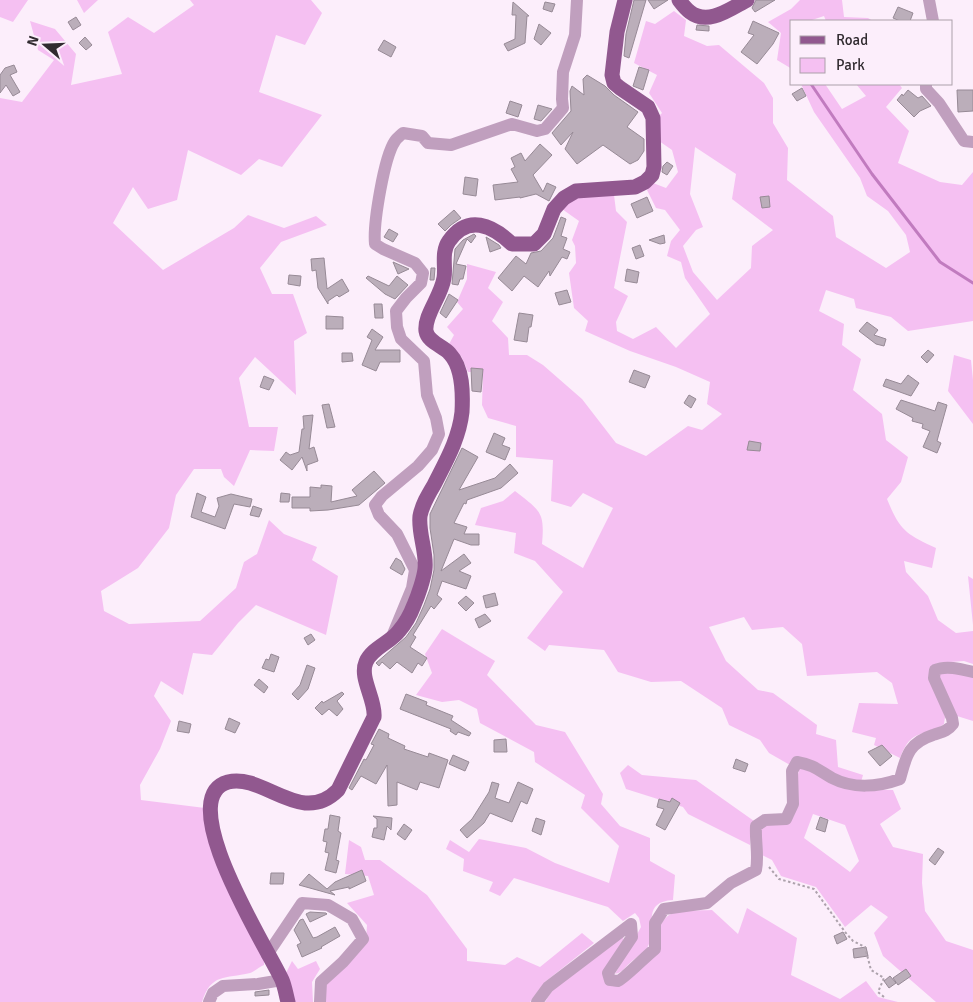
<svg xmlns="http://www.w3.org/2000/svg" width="973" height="1002" font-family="Signika,sans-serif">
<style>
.green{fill:#f5c0f2;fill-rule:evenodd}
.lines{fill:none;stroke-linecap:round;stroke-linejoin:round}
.stream{stroke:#c17bbf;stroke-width:3}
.building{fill:#bbaeba;stroke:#978a96}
.path{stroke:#ada2ac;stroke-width:2;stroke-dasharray:2.5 2.5;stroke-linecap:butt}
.minor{stroke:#c09fbe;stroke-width:12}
.major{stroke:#91588f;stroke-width:15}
</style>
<rect width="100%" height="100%" fill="#fceefb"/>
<path class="green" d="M0,0H28L13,22L0,17Z
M77,0H98L84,13Z
M190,0H311L322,13L305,45L276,35L259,92L322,115L282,167L259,159L241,175L188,150L177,200L148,209L133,187L113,223L163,270L234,228L248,215L284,228L316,216L327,225L281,242L260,268L272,294H293L307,333L294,341L296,395L255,357L239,378L249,427H278L274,451L250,450L234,486L224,477L221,469H194L176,495L169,528L138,568L101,591L104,611L129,624L200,621L236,588L244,562L257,554L269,520L284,534L317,547L312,560L338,576L326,635L256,605L238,623L212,655L193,653L183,695L161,681L154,696L171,721L160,749L140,785L141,800L205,808L264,960V965C259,967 254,972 250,973C225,979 211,973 202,1002H0V98L22,102L54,60L38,50L30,21L55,29L76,54L71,85L122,74L108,32L128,17L154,33L194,5Z
M800,0H842L844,17L868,18L873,21H826L824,16L809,21H792V69L777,60L781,33L768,22L791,9Z
M674,11L686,20L684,36L707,46L719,45L764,83L773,98V123L788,148L787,180L833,216L836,237L886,268L910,252L906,235L888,211L867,196L860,178L814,112L801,84H825L842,109L866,96L856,84H899L902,88L886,107L909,131L898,163L940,182L962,185L973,172V321L908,331L891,317L856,308L854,299L826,290L819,311L844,324L842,345L861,359L853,390L882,414L886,440L908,457L901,482L887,499C900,531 906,534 936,548L932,568L904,561L906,572L928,596L938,620L956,633L973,631V664L964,661L937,663L931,671L945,717L944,724C923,739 912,726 900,758L874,745L876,738L852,732L859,703L898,704L892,683L877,672L807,676L802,644L783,627L752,630L744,617L709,627L726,661L758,690L773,693L817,725L816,734L836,740L838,767L863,775L861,782L790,765L769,753L760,740L729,725L722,708L681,681L651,682L618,672L604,650L549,645L545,651L527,638L563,592L535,561L514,553L516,533L475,525L481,508L503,501L515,491C540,511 545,511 542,544L583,568L613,508L583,493L571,507L551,501L553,460L516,457V426L488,418L482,405L483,372H468L461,356L448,346L454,335L447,327L463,309L457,302L467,279V264L496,272L488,288L503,302L492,321L508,338L509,355H527L543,365L582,399L616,443L646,456L688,426L702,430L722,414L707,404L710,382L676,367L630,351L585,331L588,321L574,308L569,273L576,263L575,246L572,240L579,221L562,209C581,191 590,194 614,195L616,211L627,222L614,288L628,296L616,322L617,331L633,339L656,327L676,348L710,314L685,278L681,262L667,256L671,241L680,230L665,210L656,208L647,190L653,183L666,188L678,172L672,150L659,141L658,117L662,113L649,93L657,75L634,63L646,21L655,24ZM695,147L736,174L732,199L773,230L752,246L751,268L717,300L693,272L683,246L696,230L703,227L690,194Z
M954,355L971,360L973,380V424L948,391Z
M968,576L973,579V625Z
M442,629L495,661L487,675L536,725L565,732L603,794L601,804L620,826L650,838V861L675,875L673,900C642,902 656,924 649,944C645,954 637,956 630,963C624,968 623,972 615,974L641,927L639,918L635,913L623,921L608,907L514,878L500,896L489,891L493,882L463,871L464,859L446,849L450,840L469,852L479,839L526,848L555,863L609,883L619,846L581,808L585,795L535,762L534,752L480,723L477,709L459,700L442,702L416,695L432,673L425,654Z
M946,671L973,675V721L957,716L938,675Z
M628,765L642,775L696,780L754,821L751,827L750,845L688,814L683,807L626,789L620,773Z
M800,765L855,789L893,790L901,809L880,824L893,847L923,854L922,883L925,911L946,941L973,950V1002H936L883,956L874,933L888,917L871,905L845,927L816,887L781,876L772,860L760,854L759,828L771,823L785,824L794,816L796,783ZM813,814L845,825L859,861L850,872L804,838Z
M349,840L361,847L365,860H380L427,895L467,949V961L505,965L517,957L540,967L582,933L594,943L545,982L530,1002H323L325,981L366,940L367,925L347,903L374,895L368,876L345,874Z
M747,908L797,938L791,975L840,999L866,981L878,997L898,1002H545L555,986L624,934L622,945L607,979L638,971C644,958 658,922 669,915C680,909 700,911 712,910L738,934Z
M292,961L298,969L316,961L320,969L312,982L313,1002H292L283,979Z"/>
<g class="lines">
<path class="stream" d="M811,84L872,174L940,262L973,283"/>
</g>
<path class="building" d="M634,0H646L629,58L624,56L626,34Z
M648,0H668L654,9Z
M756,0H775L755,12L752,8Z
M513,2L529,16H527L525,43L508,51L504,44L515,39L516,15H512Z
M545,2L555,4L552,12L543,9Z
M898,7L913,13L910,21H900L893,18Z
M76,17L81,25L73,30L68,22Z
M753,21L779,33L773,44L757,64L741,52L754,35L748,33Z
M539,24L551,33L541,45L534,39Z
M697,25L709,26V31L696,30Z
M85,37L92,45L86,50L79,43Z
M384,40L396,47L391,57L378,50Z
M14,65L17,72L10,75L20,92L13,96L6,85L0,93V75L5,68Z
M639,67L649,70L643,90L633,86Z
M587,75L605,86L614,95L638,112L627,127L644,139V151L638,160L630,164L603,145L577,164L565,149L573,132L561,145L552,133L571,111L570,91L572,86L584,95L583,79Z
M802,88L806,96L797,101L792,94Z
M908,90L918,98L922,96L931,106L920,111L914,117L897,100L902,94L903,96Z
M957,90H973V111L958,112Z
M510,101L522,105L518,117L506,113Z
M538,105L552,109L541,121L534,119Z
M540,144L552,155L533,175L543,192L547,183L556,187L549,201L536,194L520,198V197L495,200L493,185L518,182L511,169L515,167L511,158L521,153L525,161Z
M667,162L673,166L667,175L662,172L663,166Z
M465,177L478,179L476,196L463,194Z
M769,196L770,207L762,208L760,197Z
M647,197L653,211L637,218L631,204Z
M454,210L461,218L451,225L445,231L438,224Z
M561,217L566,219L561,236L567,238L563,249L570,252L567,259L562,257L550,276L549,271L538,287L524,276L512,291L498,278L516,256L526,264L531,253L541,251L553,238Z
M389,229L398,234L393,242L384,237Z
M474,234L476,236L471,243L467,239L456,264L466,266L463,279H460L458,285L452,284L455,249L463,240Z
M664,235L665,243L660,244L649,240Z
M486,237L499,245L501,248L490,252Z
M640,245L644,256L636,259L632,248Z
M324,258L327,289L342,279L349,291L339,297L337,295L328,301V304L318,288L316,270L312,271L311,259Z
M393,262L409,269L398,274Z
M431,268H435L434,280H430Z
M627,269L639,272L637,283L625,281Z
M289,275L301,276L300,286L288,284Z
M368,276L389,286L397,276L408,285L395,299L385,294L366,278Z
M567,290L571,302L559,305L555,293Z
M449,294L458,300L446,318L440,313Z
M374,304H382L383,318H375Z
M519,313L533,315L531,327H529L527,342L514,340Z
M326,316L343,317V329H326Z
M867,322L878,330L874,335L886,339L884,346L876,344L859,331Z
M372,329L383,337L375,350H400V362H380L376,371L362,365L372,340L367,337Z
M928,350L934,355L927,363L921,357Z
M342,353H352L353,361L342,362Z
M471,368L483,369L481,392L472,391Z
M634,370L650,376L645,388L629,382Z
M908,375L919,383L911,396L883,386L886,379L901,384Z
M264,376L274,380L269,390L260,387Z
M689,395L696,399L691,408L684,403Z
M901,400L935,411L938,402L947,405L937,441L941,443L937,453L923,447L930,431L922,428L923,424L912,421L913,418L896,409Z
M329,404L335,427L327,428L322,405Z
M313,415L309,449L314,447L318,461L307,465V471L302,457L292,470L280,460L286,452L290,455L299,452L302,429H304L303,416Z
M494,433L505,438L502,445L510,448L505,460L486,452Z
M749,441L761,443L760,451L747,450Z
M462,448L478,457L459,490L495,478L510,464L518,473L501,488L467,500L466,504L464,503L454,523L467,527L464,534H479V545H471L454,539L441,571L464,554L471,563L459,571L471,576L466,589L442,581L437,595L442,599L434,609L431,606L413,635L416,637L410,647L427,658L422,666L418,663L412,673L397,662L390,669L382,662L379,666L376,663L406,637L416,623L424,605L430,589L434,570V555L430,528V514Z
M374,471L385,483L359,505L328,510L310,511V508H292V497H310V487L321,488V485L332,486L331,502L357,496L352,490Z
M197,493L206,497L201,512L215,517L219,506L217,498L231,494L252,499L250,507L234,504L225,529L191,517Z
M281,493L290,494L289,502H280Z
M253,506L262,509L259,517L250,515Z
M396,558L401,561L405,569L402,575L390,568Z
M495,593L498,605L486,608L483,596Z
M466,596L474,603L466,611L458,603Z
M485,614L491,621L479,628L475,619Z
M311,634L315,640L308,645L304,638Z
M271,654L279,657L274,672L262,668L266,659L269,660Z
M307,665L315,668L308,689L298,700L292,694L300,685Z
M259,679L268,687L264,693L254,685Z
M342,692L344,694L337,701L343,709L337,716L329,709L322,715L315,708L322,701L323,703Z
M406,694L427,702L426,705L453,716L451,720L471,733L469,736L458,732L456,735L450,731L451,729L400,709Z
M229,718L240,723L235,733L225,729Z
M179,721L191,724L189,733L177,731Z
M379,729L389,734L388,738L405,746L404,749L428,757L429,753L448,760L439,788L420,782L417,790L397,782V805L388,806L387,765L376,784L361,776L352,790L349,788L364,759L366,760L374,745L371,744Z
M506,739L507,752H494V740Z
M882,745L892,756L880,766L868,752Z
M453,755L469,762L465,771L449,764Z
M736,759L748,764L745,772L733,768Z
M492,782L499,784L495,798L509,803L518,782L533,789L527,804L521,801L512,822L490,813L484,823L467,838L460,830L472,819L489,792Z
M672,798L680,803L665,830L656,825L664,809L657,807L659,799L670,802Z
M330,815L340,817L338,831L341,833L336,860L339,861L336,873L325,870L329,853L325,852L327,842L323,841L325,829H328Z
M373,816L392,818L391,830L387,826L384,840L372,837L374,828H377V819Z
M820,817L828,820L825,832L816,829Z
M536,818L545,821L541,835L532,831Z
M404,824L412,830L405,840L397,834Z
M938,848L944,852L935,865L929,860Z
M362,870L366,881L349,889V887L330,891L335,895L299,885L309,874L327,889L335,882Z
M271,873H284L283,884H270Z
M310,912L326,913L327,914L310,922L306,914Z
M303,919L313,938L317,937L335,927L340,936L321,947L322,948L302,957L297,945L301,943L294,930L300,920Z
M843,932L847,939L837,944L834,936Z
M866,947L868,956L854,958L853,949Z
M906,969L911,976L898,985L893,978Z
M890,976L896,983L889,988L884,981Z
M269,990V995L255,996V992Z"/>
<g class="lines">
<path class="path" d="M769,867L779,879L814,889L845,932L853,941L865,947L871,970L884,978L878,992L884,997"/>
<path class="minor" d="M929,0L933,21
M926,84V89L939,103L964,141L973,142
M393,634L412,588L415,570L397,534L379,515L375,505L382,496L418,466L432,450L439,434L436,418L427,395L424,361L401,339L397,327L396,311L406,298L421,283L423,273L415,263L383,249L375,244C373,224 384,157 395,141C397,138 400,136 403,133L422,136L428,143L451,145L512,124L537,131L545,129L563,108L562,99L563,72L575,35L577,0
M267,955L302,903L328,905L352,919L363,939L343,962L321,982L320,1002
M209,1002L213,993L223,986L258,984L282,980
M537,1002L548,987L631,924L632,937L608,973L610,980C612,980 615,981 618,981C623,980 648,954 655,949V923L664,909L707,903L731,883L756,870C759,856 755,841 756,826L765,820L786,819L793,804L792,771L797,762C814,765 818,770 832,778C853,789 878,787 900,779C906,757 908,743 933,735C941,732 947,732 953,724L952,718L934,678L935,670C946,665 961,669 973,672"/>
<path class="major" d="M679,0C682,4 686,9 690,12C708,26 730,9 747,0
M288,1002C286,995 285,987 282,980C269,951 171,798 228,782C264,773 301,827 338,790L374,717C376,700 359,678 366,662C372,648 390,643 399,631C405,624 411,613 414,605C418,596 424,578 425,569C427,552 418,533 420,516C422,505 428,495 434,485C446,461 459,439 462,412C463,393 463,368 450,354C444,346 428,343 426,331C424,315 441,297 444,278C446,267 441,252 449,241C468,214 492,225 512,244H534L544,234L554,209L564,198L576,191L635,187L645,182L652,175L654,167L653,118L648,107L620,88L614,83L612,75L617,32L625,0"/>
</g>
<rect x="790" y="20" width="162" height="65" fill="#fceefb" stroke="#aba0aa"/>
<rect x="800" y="36" width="25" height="8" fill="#91588f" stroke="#aba0aa"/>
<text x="836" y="45" font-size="15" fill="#312b30">Road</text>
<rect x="800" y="58" width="25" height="15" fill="#f5c0f2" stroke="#aba0aa"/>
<text x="836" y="70" font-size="15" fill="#312b30">Park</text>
<g transform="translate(45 45) rotate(289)" stroke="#fceefb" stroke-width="4" paint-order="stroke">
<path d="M0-4L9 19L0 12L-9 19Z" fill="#312b30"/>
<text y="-8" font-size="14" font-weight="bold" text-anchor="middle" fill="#312b30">N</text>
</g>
</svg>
